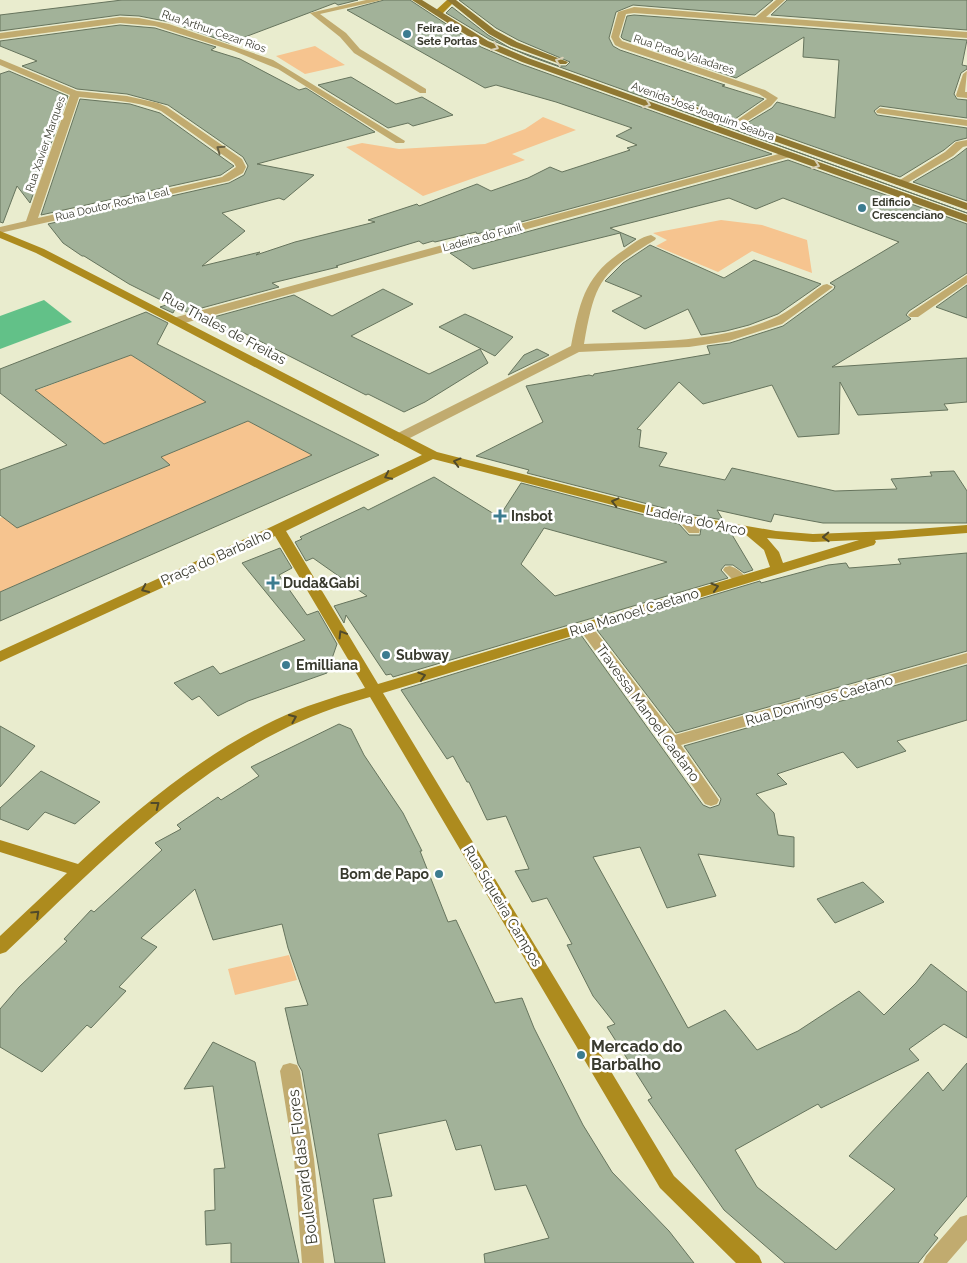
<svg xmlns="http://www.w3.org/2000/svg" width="967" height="1263" font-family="Raleway,sans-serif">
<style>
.green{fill:#f6c48f}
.water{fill:#62c188}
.building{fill:#a2b299;stroke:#66745d;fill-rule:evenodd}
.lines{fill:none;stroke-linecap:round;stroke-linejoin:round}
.lane{fill:#c1ab6f;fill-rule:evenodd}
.street{fill:#c1ab6f;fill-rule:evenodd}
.secondary{fill:#ad8b1e;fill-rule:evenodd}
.primary{fill:#907832;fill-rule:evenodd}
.oneway{stroke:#d8d0b7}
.oneway2{stroke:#696245}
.oneway3{stroke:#504a2b}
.poi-dot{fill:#3c7c90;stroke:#fff;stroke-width:2}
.labels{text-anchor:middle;stroke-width:5;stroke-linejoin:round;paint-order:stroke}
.far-poi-label{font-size:11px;font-weight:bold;fill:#393a2e;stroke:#fff;text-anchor:start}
.far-street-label{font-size:11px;fill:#393a2e;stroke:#fff}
.street-label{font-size:14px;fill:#393a2e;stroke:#fff}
.poi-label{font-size:14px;font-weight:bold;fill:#393a2e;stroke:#fff;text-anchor:start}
.near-poi-label{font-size:16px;font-weight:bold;fill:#393a2e;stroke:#fff;text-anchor:start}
.near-street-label{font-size:16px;fill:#393a2e;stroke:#fff}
</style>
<rect width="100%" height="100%" fill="#e9ecce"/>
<path class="green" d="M315,46L345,65L305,74L276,56Z
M543,117L576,130L512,154L525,160L423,196L346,147L362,143L399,149L485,144L525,129Z
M721,220L762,225L807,240L812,273L752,251L718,272L656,246L667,240L653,233Z
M131,355L206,402L104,444L89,432L67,445L10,400Z
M248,421L312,455L0,592V518L161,457Z
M289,955L297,980L235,995L228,969Z"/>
<path class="water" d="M44,300L72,322L0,349V316Z"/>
<path class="building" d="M122,0H358L338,5L335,3L229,43L170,22L139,16L120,15L0,31V15Z
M384,0H410L481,47L521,64L772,154L477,234L476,232L435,242L433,241L423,244L419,241L336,266L338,267L272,283L279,287L187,312L176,307L173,313L160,307L169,304L129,284L84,256H82L63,243L48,224L229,183L244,175L248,166L243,157L168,105L127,94L77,89L22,66L37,61L0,46V41L120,25L155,28L216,47L211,50L240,59L299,90L306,88L375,132L257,164L314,175L284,200L279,198L222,213L245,231L202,266L260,252L256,255L295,242L375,222L368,220L417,204L419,206L477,184L491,191L528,178L550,167L562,172L630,150L627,148L637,145L616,136L632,128L556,102L496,85L485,88L347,10Z
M459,0H773L755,15L633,5L616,12L609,38L613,46L620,50L725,85L722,86L764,99L735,119L649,88L643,90L644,97L967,213L529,56L489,39L446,13L452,7L488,35L510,48L559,66H566L570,62L518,40L496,28Z
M787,0H967V30L771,15Z
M634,15L967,40L962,65L967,66V69L961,73L954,94L957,99L967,100V118L880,106L874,111L877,115L967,128V138L955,141L944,150L900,177L747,123L772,108L777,102L835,118L839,60L803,57L804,37L736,78L623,39L621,37L627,16Z
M9,71L68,96L30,203L17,186L3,223L0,222V74Z
M351,77L396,104L422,97L453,115L413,126L408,123L388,128L318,85Z
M80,99L130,104L160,113L234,166L221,175L41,215Z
M967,148V201L913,182L954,158Z
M788,160L967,224V273L909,311L906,315L911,319L832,367L967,358V402L944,404L948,410L858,415L840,382L839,434L798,437L772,385L703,404L679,382L637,429L641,430L639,447L667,453L659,466L725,480L732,468L835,491L897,489L891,479L932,476L930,472L954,471L967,491V523H823L774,514L771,522L717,510L723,520L683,513L527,473L529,470L476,456L543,422L526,386L589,375L593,376L594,374L710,354L707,346L730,343L783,326L834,289L835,286L830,283L899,242L783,198L756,209L729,198L610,228L636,239L624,247L620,233L473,269L450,253Z
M650,245L724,278L754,260L821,284L778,314L749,325L726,331L701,335L688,309L645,329L612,311L642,296L605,281L623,263Z
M967,285V318L936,307Z
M383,289L413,304L351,336L429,374L480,349L488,363L425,402L404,412L368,394L366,395L242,332L235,335L203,320L294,295L332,316Z
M146,312L168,323L157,344L379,455L0,621V592L312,455L248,421L161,457L170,465L17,528L0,515V470L67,445L0,393V369ZM131,355L206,402L104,444L35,390Z
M465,314L474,318L513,337L495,356L439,327Z
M537,349L549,355L508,375L524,355Z
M434,477L499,517L521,483L679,524L689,535H700L701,528L731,533L753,570L744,573L733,565H725L721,570L728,578L393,677L391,674L386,675L346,615L344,623L334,606L367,596L313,558L306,561L295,542L302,539L300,537L364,507L368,510ZM544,528L667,562L555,596L521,564Z
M280,548L292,568L279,575L307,615L318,611L337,644L327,673L248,701L218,716L199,696L192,700L174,683L213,666L220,674L305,640L242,563Z
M967,553V651L676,733L597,630L760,581L761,583L828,565L846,563L849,568L901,564L898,559Z
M581,635L703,805L710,808L719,805L721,799L684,746L967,665V720L897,741L906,751L857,768L843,752L777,774L787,784L756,794L774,813L778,835L794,837V867L698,854L716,896L667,908L640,847L593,857L688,1028L725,1010L757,1050L798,1031L859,991L884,1015L916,983L931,964L967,992V1038L944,1024L909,1049L919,1060L821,1108L818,1104L735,1150L757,1187L836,1250L895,1189L849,1156L928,1072L943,1091L967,1063V1196L934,1235L938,1238L918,1263H785L724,1210L648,1100L652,1098L607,1027L615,1024L593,996L567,945L572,944L547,898L532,902L515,871L529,869L506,816L487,820L469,782H467L453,756L447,759L401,690Z
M339,724L351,729L364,755L403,813L422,851H420L448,922L456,920L495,1003L522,998L534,1028L583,1125L612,1172L669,1231L694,1263H485L484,1254L549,1238L526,1185L495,1190L481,1145L456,1150L446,1120L378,1134L392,1196L373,1199L385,1263H335L302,1071L298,1064L285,1008L308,1005L288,948L282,924L213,940L195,889L141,938L157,947L119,987L126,991L91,1028L87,1025L42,1072L0,1047V1009L19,987L67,941L64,939L91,910L94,912L162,850L155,843L181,829L177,825L218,797L221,800L259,776L251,767Z
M0,726L35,746L0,787Z
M41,771L100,802L75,824L45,812L28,830L0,819V808Z
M863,882L884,902L835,923L817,899Z
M213,1042L255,1062L299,1263H231V1243L206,1245L205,1211L215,1210L214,1169L225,1168L213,1086L184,1089Z"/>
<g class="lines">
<path class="lane" d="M366,0H382L320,14L346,33L360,49L426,89V93H420L354,53L340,37L310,13Z
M967,71L965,92H967V98L957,97L956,95L963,74Z
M880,108L967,120V126L877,113L876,111Z
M683,515C690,517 696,524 700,530L699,533H689L677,519Z
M730,566C737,568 743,573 747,579L745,582H735L723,570L725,567Z"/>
<path class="street" d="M776,0H785L766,17L967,32V38L634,13L626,14L619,37L622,41L765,90L778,98L771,106L736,128L733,127V123L767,99L759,94L621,48L615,45L611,37L618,12L634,7L756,17Z
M120,17L139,18L169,24L273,60L405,141L404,143H396L278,69L234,51L155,26L120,23L0,39V33Z
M0,59L77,91L127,96L158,103L167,107L242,159L246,167L243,173L229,181L0,233V227L26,221L70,95L0,65ZM79,97C106,100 135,100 161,111L234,163L236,167L222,177L38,218Z
M967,140V146L963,147L953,156L904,185H896L895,183L945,152L956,142Z
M786,152L791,155L790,157L181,324L177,325L171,321L173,318Z
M651,235L656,238L655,240C600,273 595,281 584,344C647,341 713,344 772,319C790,312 807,296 823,285L827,284L833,287L782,324L729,341L689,347L579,352L404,441H394L393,438L394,435L571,346C580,302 584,276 624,250C632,244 641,237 651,235Z
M967,275V283L918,317H910L908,315L910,313Z
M585,622L590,624L675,735L967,653V663L681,745L719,800L717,804L711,806L705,804L665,746L580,630L578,627L580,624Z
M290,1063L297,1065L300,1071L314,1159L324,1263H302L294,1159L280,1071L283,1065Z
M967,1215V1240L947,1263H923L926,1256L960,1217Z"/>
<path class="secondary" d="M447,0H456L441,15H435V11Z
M0,231L44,249L437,452L683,515L776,531L813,534L892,531L967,525V533L875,540L876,542L874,545L383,693L674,1176L759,1256L762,1263H736L660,1188L370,697C338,706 307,717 278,732C174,785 90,873 6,952L0,954V936L67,873L0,852V840L78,864C137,809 202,755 275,720C304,706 334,697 365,688L275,536L0,662V651L273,526L422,455L173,324L36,253L0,238ZM433,459L683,523L745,534L764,550L770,567L378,684L286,531ZM767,538L813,542L859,540L783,563L779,552Z"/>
<path class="primary" d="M412,0H422L488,41L528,58L967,215V222L522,62L482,45Z
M447,0H456L495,30L517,42L568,62L566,64H560L511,46L489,34Z
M648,90L967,203V210L645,95V91Z"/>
</g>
<defs><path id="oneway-chevron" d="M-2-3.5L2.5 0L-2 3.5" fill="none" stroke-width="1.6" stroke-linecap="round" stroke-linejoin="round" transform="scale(1.25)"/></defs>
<g class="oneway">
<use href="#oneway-chevron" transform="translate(495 47) rotate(23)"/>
<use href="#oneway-chevron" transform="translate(559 61) rotate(-160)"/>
<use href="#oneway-chevron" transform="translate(647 104) rotate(20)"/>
<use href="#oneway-chevron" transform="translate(816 165) rotate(20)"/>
</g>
<use class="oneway2" href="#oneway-chevron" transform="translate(220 149) rotate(-145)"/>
<g class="oneway3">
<use href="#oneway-chevron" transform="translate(457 462) rotate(-165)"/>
<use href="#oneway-chevron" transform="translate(388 476) rotate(154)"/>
<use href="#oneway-chevron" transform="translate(615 502) rotate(-166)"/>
<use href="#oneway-chevron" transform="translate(826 537) rotate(178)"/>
<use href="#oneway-chevron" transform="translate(715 587) rotate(-17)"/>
<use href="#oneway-chevron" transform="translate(145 589) rotate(155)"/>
<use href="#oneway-chevron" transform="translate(342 634) rotate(-121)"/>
<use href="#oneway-chevron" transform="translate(422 676) rotate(-17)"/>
<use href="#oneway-chevron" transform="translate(293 718) rotate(-23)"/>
<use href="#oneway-chevron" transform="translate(156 805) rotate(-38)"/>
<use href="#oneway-chevron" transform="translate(36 914) rotate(-43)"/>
</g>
<g class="poi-dot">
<circle cx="407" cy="34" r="5"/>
<circle cx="862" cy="208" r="5"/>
<path d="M497.5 508.5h5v5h5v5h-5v5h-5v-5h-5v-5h5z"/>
<path d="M270.5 575.5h5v5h5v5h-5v5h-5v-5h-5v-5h5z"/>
<circle cx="386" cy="655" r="5"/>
<circle cx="286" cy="665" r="5"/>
<circle cx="439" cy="874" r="5"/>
<circle cx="581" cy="1055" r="5"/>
</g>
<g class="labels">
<g class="far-poi-label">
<text x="417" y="32">Feira de<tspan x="417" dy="13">Sete Portas</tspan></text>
<text x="872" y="206">Edificio<tspan x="872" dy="13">Crescenciano</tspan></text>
</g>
<g class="far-street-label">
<text transform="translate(214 31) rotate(19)" y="4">Rua Arthur Cezar Rios</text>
<text transform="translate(684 54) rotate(18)" y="4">Rua Prado Valadares</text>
<text transform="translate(703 111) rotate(20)" y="4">Avenida José Joaquim Seabra</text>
<text transform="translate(45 144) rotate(-71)" y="4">Rua Xavier Marques</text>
<text transform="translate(112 204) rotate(-13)" y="4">Rua Doutor Rocha Leal</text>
<text transform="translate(482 237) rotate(-15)" y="4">Ladeira do Funil</text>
</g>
<g class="street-label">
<text transform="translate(224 328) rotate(28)" y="5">Rua Thales de Freitas</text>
<text transform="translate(696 520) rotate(12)" y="5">Ladeira do Arco</text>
<text transform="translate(216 557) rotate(-24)" y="5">Praça do Barbalho</text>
<text transform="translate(634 612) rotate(-17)" y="5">Rua Manoel Caetano</text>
<text transform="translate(819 700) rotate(-16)" y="5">Rua Domingos Caetano</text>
<text transform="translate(648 713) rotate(54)" y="5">Travessa Manoel Caetano</text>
<text transform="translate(503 906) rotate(59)" y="5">Rua Siqueira Campos</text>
</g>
<g class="poi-label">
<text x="511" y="521">Insbot</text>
<text x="283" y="588">Duda&amp;Gabi</text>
<text x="396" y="660">Subway</text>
<text x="296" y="670">Emilliana</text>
<text x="429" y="879" text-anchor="end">Bom de Papo</text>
</g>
<g class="near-poi-label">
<text x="591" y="1052">Mercado do<tspan x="591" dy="18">Barbalho</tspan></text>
</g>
<g class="near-street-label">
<text transform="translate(302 1167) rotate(-97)" y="6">Boulevard das Flores</text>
</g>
</g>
</svg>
